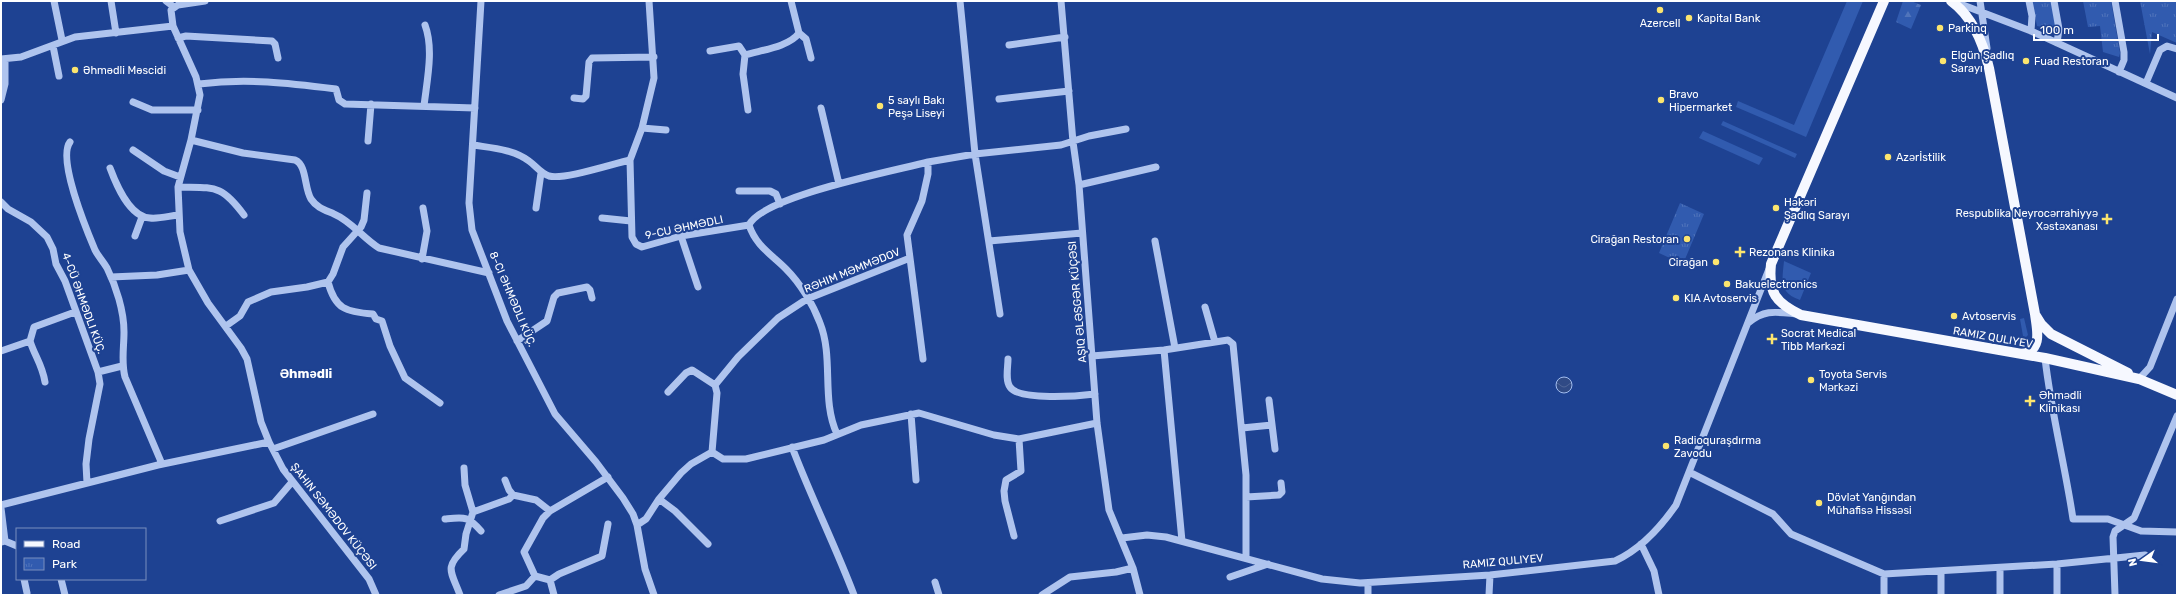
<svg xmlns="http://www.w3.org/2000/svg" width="2178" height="596" font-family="Rubik,sans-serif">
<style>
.grass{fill:#315baf}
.forest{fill:url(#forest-firs)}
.park{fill:url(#park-tufts)}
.water{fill:url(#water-waves);stroke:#a2bdef}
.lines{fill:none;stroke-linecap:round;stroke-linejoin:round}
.minor{stroke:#afc4ee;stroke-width:7}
.major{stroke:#f6f8ff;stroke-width:10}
.poi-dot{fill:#fce56e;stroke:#1e4292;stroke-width:1.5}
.labels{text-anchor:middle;stroke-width:4;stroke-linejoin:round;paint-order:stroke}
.poi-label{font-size:11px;fill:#fff;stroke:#1e4292;text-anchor:start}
.street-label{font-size:11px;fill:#fff;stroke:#1e4292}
.quarter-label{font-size:13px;font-weight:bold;fill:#fff;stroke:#1e4292}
</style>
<defs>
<pattern id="forest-firs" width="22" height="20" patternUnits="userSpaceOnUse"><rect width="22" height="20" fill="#315baf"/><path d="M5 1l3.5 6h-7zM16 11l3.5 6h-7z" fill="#5074bb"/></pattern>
<pattern id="park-tufts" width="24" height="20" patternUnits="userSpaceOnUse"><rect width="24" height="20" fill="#315baf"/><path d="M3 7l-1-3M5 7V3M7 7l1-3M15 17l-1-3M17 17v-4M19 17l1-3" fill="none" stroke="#5074bb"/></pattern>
<pattern id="water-waves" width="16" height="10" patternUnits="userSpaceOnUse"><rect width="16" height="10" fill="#304a85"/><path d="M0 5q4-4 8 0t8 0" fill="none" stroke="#4f6597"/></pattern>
</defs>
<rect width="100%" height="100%" fill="#1e4292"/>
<path class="grass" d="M1847,1H1863L1806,137L1736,107L1738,101L1794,125Z
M1723,121L1797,154L1795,158L1721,125Z
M1703,131L1763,158L1759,165L1699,138Z
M1784,261L1811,273L1800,300C1779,293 1782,281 1784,261Z
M2024,318L2028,335L2026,337L2023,336L2020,319Z"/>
<path class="forest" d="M1903,1H1911L1921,5L1911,29L1896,22Z"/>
<path class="park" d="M2032,1H2052L2057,30L2037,26Z
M2083,1H2111L2120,53L2119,57L2103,52L2100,26L2088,27Z
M2140,1H2177V43L2152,32L2150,54Z
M1680,203L1704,214L1683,264L1659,253Z"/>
<path class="water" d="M1556 385a8 8 0 1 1 16 0a8 8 0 1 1-16 0Z"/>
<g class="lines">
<path class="minor" d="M54,1L62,40
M111,1L116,33
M166,1L174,7
M205,1L178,5L171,10L173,26L196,77L200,95L191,140L178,187L180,232L189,270L208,303L241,348L247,359L261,422L269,442L283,469L369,579L376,595
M481,1L469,203L472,230L507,321L555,414L596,462L623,498L633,514L637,525L645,569L654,595
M649,1L654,78L642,128L630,160L632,237L636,244L642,247L681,236L749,225
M791,1L799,33L806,39L811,58
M960,1L975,154L1000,314
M1061,1L1073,142L1079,185L1097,423L1109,510L1133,568L1140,595
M1980,1L1987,48
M2029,1L2032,16L2031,31
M2054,1L2059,29L2057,43
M2115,1L2124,52V60L2119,72
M1955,2L2031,31L2177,98
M178,38L186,36L272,41L275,44L278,58
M1009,45L1065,37
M53,46L59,76
M710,51L739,46L745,55C761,50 789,47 799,33
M745,55L743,74L748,110
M1,59L21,57L75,37L173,26
M2146,83L2160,50L2167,46L2177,49
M199,84C247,78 288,83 336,89L339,100L345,104L475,108
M574,98L583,99L586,96L589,62L592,58L654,57
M999,99L1069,91
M1,100L5,84V60
M133,102L152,110H198
M424,106C427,80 434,49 425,25
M821,108L839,184
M642,128L666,130
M191,140L243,153L295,160C307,165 304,188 311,199C317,208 325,210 334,214C351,221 363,238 379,248L489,273
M368,141L371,104
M70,142C57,159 87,231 95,250C98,256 103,261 107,268C116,286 124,311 124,332C124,348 121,362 125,377L162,464
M473,145C492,148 513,149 529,161C536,166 540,173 549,176C564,180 612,164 630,160
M133,150L164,171L180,177
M110,168C116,184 129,217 150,218C159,219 169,216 178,215
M1079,185L1156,167
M178,187C215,188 221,184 244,215
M739,191H770L776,194L780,204
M1,202L8,209L31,222L47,237L53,249L56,264L65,281L98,372L100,384L89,439L86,464L87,483
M536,208L541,173
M602,218L631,221
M749,225C756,246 771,254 786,269C800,283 813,304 820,323C834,358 821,400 837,434
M749,225C763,196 894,171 928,162
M135,236L142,217
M681,236L698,287
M989,241L1082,233
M1155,241L1175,348
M910,258L923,359
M422,259L427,231L423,208
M111,277L157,275L189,270
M328,282C335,309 346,312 373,314L376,319L382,321L390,346L405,378L440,403
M1205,307L1215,342
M1748,323C1765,309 1776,312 1797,314
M226,326L240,316L248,302L271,292L307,287L328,282L333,274L343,247L361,227L364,220L367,193
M30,341C35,357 42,364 45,382
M517,341L547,321L554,297L558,293L587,287L590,290L592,298
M1164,350L1182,541
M1,351L30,341L34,327L75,312
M1092,356L1164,350L1228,340L1233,344L1246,475V558
M2045,358C2051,412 2065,465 2073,519H2108L2141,531L2177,532
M1008,359C1008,367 1005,380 1010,387C1019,401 1079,396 1095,394
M98,372L122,366
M2139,379L2150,367L2177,299
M668,392L686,373L692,370L715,385
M1269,400L1275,449
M911,414L916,480
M1242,428L1272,425
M792,447C811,497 835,545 854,595
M273,449L373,414
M712,452L723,459H746L824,440L861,425L919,413L994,435L1019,439L1097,423
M1689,472L1773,514L1791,534L1884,574L2057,564L2145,555
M505,480L509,490L513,495L536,500L550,511
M1246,497L1279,495L1282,492L1281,483
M659,499L675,511L708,544
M1,505L158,465L269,442
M1,508L5,541L1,542
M473,512L509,499L513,495
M445,519C465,517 468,516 481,531
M220,521L274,503L292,482
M637,525L646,519L659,499L681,473L691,464L712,452L717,393L715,385L738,357L778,318L807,299L910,258L907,235L922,201L928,174V162L975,154L1061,145L1089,136L1126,129
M1014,536L1005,501L1004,491L1006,480L1021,471L1019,439
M1122,538L1147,535L1166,537L1322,579L1360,583L1490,575L1615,561C1641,549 1660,528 1676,505L1769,269
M5,541L17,546
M1641,544L1654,571L1659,595
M1941,571V595
M1884,574V595
M1230,577L1268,564
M24,579L27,593
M61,579L65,595
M550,580L559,574L602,556L608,524
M935,582L939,595
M460,595C451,571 444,568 464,549L466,534L473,512L465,485L464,468
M499,595L526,586L535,576
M554,595L550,580L535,576L524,552L543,518L550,511L608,477
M1042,595L1070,577L1116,572L1133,568
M1368,595V583
M1489,595L1490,575
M2000,595V568
M2057,595V564
M2115,595L2113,537L2115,531L2134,518L2177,416"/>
<path class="major" d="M1884,1L1771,264C1768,293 1776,303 1801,315L2045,358L2139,379L2177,395
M1951,1C1973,17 1983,42 1989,68L2035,314C2037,330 2043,350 2022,354
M2036,316L2041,324L2051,334L2128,373"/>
</g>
<g class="poi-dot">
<circle cx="1660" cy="10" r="4"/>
<circle cx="1689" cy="18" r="4"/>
<circle cx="1940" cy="28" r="4"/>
<circle cx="1943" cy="61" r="4"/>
<circle cx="2026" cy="61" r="4"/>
<circle cx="75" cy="70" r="4"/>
<circle cx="1661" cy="100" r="4"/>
<circle cx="880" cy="106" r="4"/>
<circle cx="1888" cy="157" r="4"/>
<circle cx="1776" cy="208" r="4"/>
<path d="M2105 213h4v4h4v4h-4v4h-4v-4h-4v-4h4z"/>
<circle cx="1687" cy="239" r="4"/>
<path d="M1738 246h4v4h4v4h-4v4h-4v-4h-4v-4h4z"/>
<circle cx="1716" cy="262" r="4"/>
<circle cx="1727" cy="284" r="4"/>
<circle cx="1676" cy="298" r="4"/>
<circle cx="1954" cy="316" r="4"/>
<path d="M1770 333h4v4h4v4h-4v4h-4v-4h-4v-4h4z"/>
<circle cx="1811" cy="380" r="4"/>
<path d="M2028 395h4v4h4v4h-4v4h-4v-4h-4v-4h4z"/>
<circle cx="1666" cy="446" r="4"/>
<circle cx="1819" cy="503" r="4"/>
</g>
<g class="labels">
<g class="poi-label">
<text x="1697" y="22">Kapital Bank</text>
<text x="1660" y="27" text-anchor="middle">Azercell</text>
<text x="1948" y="32">Parkinq</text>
<text x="1951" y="59">Elgün Şadlıq<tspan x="1951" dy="13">Sarayı</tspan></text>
<text x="2034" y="65">Fuad Restoran</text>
<text x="83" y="74">Әhmәdli Mәscidi</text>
<text x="1669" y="98">Bravo<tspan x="1669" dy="13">Hipermarket</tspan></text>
<text x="888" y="104">5 saylı Bakı<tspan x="888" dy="13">Peşə Liseyi</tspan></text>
<text x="1896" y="161">Azərİstilik</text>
<text x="1784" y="206">Həkəri<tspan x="1784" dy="13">Şadlıq Sarayı</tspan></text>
<text x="2098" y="217" text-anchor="end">Respublika Neyrocərrahiyyə<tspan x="2098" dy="13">Xəstəxanası</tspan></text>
<text x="1679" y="243" text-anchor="end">Cirağan Restoran</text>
<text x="1749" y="256">Rezonans Klinika</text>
<text x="1708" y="266" text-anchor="end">Cirağan</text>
<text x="1735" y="288">Bakuelectronics</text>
<text x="1684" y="302">KIA Avtoservis</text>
<text x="1962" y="320">Avtoservis</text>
<text x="1781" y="337">Socrat Medical<tspan x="1781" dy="13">Tibb Mərkəzi</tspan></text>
<text x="1819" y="378">Toyota Servis<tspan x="1819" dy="13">Mərkəzi</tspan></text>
<text x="2039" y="399">Əhmədli<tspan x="2039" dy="13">Klinikası</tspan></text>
<text x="1674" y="444">Radioquraşdırma<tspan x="1674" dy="13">Zavodu</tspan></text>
<text x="1827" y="501">Dövlət Yanğından<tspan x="1827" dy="13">Mühafisə Hissəsi</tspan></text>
</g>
<g class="street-label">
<text transform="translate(684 227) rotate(-12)" y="4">9-CU ƏHMƏDLI</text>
<text transform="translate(852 270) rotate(-22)" y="4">RƏHIM MƏMMƏDOV</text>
<text transform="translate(513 299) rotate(67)" y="4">8-CI ƏHMƏDLI KÜÇ.</text>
<text transform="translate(1077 302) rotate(-95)" y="4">AŞIQ ƏLƏSGƏR KÜÇƏSI</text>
<text transform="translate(84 303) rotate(70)" y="4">4-CÜ ƏHMƏDLI KÜÇ.</text>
<text transform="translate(1993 337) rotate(10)" y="4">RAMIZ QULIYEV</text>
<text transform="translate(334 516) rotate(52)" y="4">ŞAHIN SƏMƏDOV KÜÇƏSI</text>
<text transform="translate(1503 561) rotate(-5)" y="4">RAMIZ QULIYEV</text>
</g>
<g class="quarter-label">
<text x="306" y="378">Əhmədli</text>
</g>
</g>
<rect width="2178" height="596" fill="none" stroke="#ffffff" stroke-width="4"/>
<rect x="16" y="528" width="130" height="52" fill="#1e4292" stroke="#788ebe"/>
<rect x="24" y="541" width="20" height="6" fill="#f6f8ff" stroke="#788ebe"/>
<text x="52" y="548" font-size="12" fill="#ffffff">Road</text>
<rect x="24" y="558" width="20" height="12" fill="url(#park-tufts)" stroke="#788ebe"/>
<text x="52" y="568" font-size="12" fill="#ffffff">Park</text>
<g transform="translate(2142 560) rotate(256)" stroke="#1e4292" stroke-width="3" paint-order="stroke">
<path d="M0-3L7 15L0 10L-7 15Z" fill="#ffffff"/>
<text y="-6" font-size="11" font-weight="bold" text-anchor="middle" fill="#ffffff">N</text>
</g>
<path d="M2034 34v6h124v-6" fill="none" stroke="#ffffff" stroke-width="2"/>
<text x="2040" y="34" font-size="12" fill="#ffffff" stroke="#1e4292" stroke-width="3" paint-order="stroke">100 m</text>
</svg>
